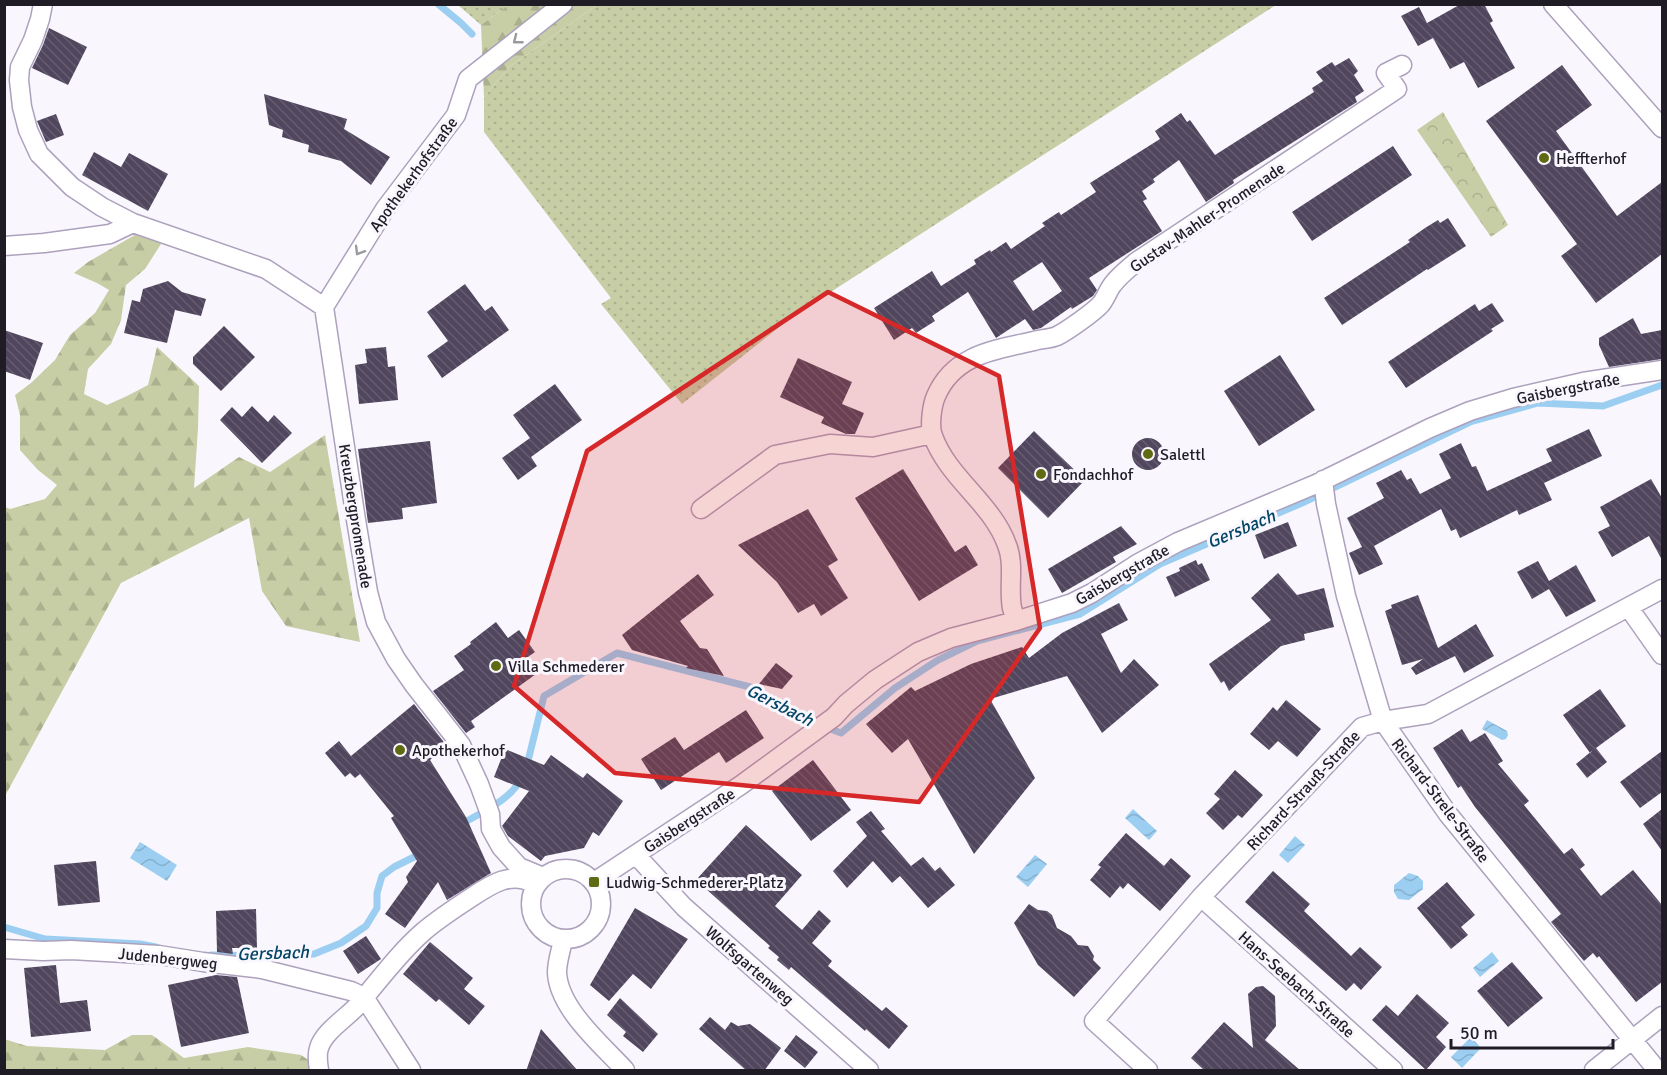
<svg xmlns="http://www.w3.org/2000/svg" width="1667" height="1075" font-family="Signika,sans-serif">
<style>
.grass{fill:url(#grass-dots)}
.forest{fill:url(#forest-firs)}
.park{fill:url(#park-crowns)}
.water{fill:url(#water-waves)}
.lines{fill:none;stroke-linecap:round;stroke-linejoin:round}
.stream{stroke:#9bcef1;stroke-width:7}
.building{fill:url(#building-back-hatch);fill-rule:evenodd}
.minor-casing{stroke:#ada1bd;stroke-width:21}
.minor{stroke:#fff;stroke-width:18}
.oneway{stroke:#9b999d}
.marked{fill:#d62828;fill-opacity:0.2;stroke:#d62828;stroke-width:4.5;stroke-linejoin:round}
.poi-dot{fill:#5f6b12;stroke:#f9f7fd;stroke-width:2}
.labels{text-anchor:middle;stroke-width:6;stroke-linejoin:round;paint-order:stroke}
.poi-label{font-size:16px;fill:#201c26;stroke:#f9f7fd;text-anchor:start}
.street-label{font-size:16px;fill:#201c26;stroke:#f9f7fd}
.water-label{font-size:18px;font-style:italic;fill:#034566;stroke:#f9f7fd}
</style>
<defs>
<pattern id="grass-dots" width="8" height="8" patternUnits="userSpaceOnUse" patternTransform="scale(1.5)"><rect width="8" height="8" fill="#c7cea5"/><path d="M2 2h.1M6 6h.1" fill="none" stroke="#abb08e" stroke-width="1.8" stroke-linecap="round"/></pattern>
<pattern id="forest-firs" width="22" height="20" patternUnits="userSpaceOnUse" patternTransform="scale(1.5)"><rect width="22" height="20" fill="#c7cea5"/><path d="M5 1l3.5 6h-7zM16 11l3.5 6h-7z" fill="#abb08e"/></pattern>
<pattern id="park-crowns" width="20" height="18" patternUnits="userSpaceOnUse" patternTransform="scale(1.5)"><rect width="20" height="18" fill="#c7cea5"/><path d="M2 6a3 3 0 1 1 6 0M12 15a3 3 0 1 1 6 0" fill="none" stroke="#abb08e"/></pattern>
<pattern id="water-waves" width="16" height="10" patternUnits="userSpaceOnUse" patternTransform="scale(1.5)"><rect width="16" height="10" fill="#9bcef1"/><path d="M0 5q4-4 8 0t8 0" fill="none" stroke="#85b0ce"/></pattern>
<pattern id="building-back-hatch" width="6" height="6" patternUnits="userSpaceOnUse" patternTransform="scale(1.5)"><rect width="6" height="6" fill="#50465e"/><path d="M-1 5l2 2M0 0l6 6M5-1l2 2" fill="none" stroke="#665d71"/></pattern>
</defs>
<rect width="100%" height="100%" fill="#f9f7fd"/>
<path class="grass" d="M458,5H508L481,25Z
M597,5H1276L792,317L682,404L601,304L611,298L484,132V97L509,67Z"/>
<path class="forest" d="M508,5H597L509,67L484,97L481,25Z
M140,232L152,236L161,244L145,269L126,285L121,320L111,344L88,369L84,394L107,405L127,396L148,385L157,347L199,386L198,428L194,488L239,457L270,472L325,435L360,642L286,626L262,591L249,518L121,583L5,796V507L10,509L45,499L57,485L38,470L20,450V415L15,395L31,383L55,360L70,335L95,313L109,290L97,283L74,273L88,262Z
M132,1035H152L184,1058L248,1047L301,1055L323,1070H5L4,1039L27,1046L105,1050Z"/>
<path class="park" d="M1443,112L1508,225L1491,237L1417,130Z"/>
<path class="water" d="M1487,720L1507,731L1508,735L1506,739L1502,740L1482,729Z
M1133,809L1157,831L1149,840L1125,818Z
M1295,836L1305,845L1288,863L1279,855Z
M140,842L177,865L167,881L130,858Z
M1035,855L1047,864L1028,887L1016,877Z
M1409,873L1418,876L1423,881V889L1409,900L1398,899L1394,892V885Z
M1492,952L1499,961L1480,977L1473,968Z
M1471,1037L1481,1048L1462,1068L1451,1057Z"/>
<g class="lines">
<path class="stream" d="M438,4L461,23L472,34
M527,765L544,696L617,653L754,688L784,711L841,733L895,688L938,660L977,641L1080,614L1160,564L1302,503L1470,422L1538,403L1603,406L1662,385
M460,825C478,814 513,799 521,778
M4,927L45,939L140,944L156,947
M211,955L272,956L314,954L341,943L366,926L377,908V893L382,876L394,867L414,857L420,850"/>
</g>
<path class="building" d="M1461,4H1484L1493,21L1490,23L1515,68L1478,88L1464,62L1450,69L1433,38L1418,46L1401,16L1419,7L1427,23Z
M49,28L87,47L68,85L32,68L43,45Z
M1349,58L1358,71L1354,75L1364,91L1355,97L1357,102L1233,180L1234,183L1206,202L1179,160L1153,179L1155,182L1142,191L1147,199L1143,201L1162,231L1089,278L1097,290L1093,296L1072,309L1071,307L1041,328L1033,330L1025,319L996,338L968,292L932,316L935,321L916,333L912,328L894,340L874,308L932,271L941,286L976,264L974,260L990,250L991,252L1006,242L1011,249L1045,226L1042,223L1059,212L1061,215L1096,192L1090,183L1160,139L1155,131L1181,113L1187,122L1190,120L1215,155L1314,92L1312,88L1323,81L1316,72L1332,62L1335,66ZM1042,262L1062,291L1033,311L1013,281Z
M1562,65L1592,105L1556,131L1617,216L1662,182V254L1596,303L1561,256L1577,244L1486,121Z
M264,94L347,119L344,129L390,157L371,185L341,161L308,152L309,145L282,137L283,130L269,125Z
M56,114L64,135L46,142L37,121Z
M1393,146L1412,175L1312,241L1292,212Z
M94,152L121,167L129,153L168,174L148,211L82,175Z
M1448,218L1466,246L1428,270L1427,269L1342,325L1324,298L1410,242L1408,240L1425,228L1438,220L1440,223Z
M168,281L182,292L206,299L201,316L175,310L167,343L124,333L132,300L140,302L143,289Z
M465,284L485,311L492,306L509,330L442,378L427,356L448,341L427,312Z
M1492,303L1504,321L1491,329L1493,331L1406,388L1388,362L1475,304L1479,311Z
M1633,318L1641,334L1662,330V359L1609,367L1599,345V338Z
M224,326L255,357L221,391L193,364V357Z
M4,330L43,343L30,380L4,371Z
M386,347L388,367L395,366L398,400L359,404L355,365L367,363L365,349Z
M1280,355L1315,410L1259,446L1224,391Z
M798,358L852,382L842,404L864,413L855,434H846L821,423L824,417L780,397Z
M555,384L582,420L531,457L537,466L518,480L502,458L530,438L513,415Z
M252,406L268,422L274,415L292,433L262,463L220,420L232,407L242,417Z
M1589,429L1602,456L1544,483L1552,500L1519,515L1517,510L1460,538L1456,529L1451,531L1441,509L1374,546L1383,564L1359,575L1349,553L1362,547L1347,518L1384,498L1376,483L1401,470L1407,480L1411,478L1420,494L1451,478L1439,454L1461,443L1472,467L1476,466L1487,491L1552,461L1546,449Z
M1034,431L1085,480L1048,518L998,468Z
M1132 454a16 16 0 1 1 32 0a16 16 0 1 1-32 0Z
M430,441L437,503L402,508L403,519L368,523L358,449Z
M903,469L955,552L966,545L978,565L919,601L855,498Z
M1651,479L1662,498V560L1649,536L1612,557L1598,532L1610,526L1600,507Z
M808,509L838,560L828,566L848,598L821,616L814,604L798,613L777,582L738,545Z
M1288,522L1297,546L1264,559L1255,535Z
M1121,526L1137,544L1113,557L1116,562L1062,593L1048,569Z
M1196,560L1198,565L1202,563L1210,580L1175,597L1166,577L1180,571L1179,568Z
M1538,561L1549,581L1576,565L1596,601L1566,617L1549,589L1532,599L1517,572Z
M1278,573L1297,595L1324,588L1334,627L1304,634L1305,640L1281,646L1229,691L1224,681L1221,683L1209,664L1271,620L1251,598Z
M698,574L714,595L680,621L700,648L707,649L724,676L686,668L688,666L632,650L622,635Z
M1418,595L1438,648L1476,624L1494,656L1464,673L1455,656L1416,675L1411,668L1423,659L1402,665L1385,611L1392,608L1391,605Z
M1119,603L1128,620L1101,634L1121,673L1134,659L1159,685L1102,733L1067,676L990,699L1035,778L974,854L908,739L892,753L866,724L911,687L915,691L971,664L1022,647L1029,658L1062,633Z
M496,622L508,638L519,630L535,652L525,659L536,674L471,721L475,727L466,733L433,691L464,670L454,656L471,644L470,642Z
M776,663L793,676L782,689L759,684Z
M1600,689L1626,726L1596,748L1607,762L1587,778L1576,764L1593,750L1590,753L1563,715Z
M1286,700L1321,729L1297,757L1278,741L1269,750L1250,734L1273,707L1277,711Z
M414,704L447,746L430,760L466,817L491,873L447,900L438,882L405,928L385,914L408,882L406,877L417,861L391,818L394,816L360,774L355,778L350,773L345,777L325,753L339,741L351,756Z
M746,710L764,738L726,763L719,752L661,790L641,759L675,737L684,750Z
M1462,729L1470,742L1485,733L1503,761L1498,764L1529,801L1524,805L1564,854L1572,848L1585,865L1580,869L1601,896L1633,870L1662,905V982L1636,1002L1599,956L1597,958L1593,953L1584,961L1551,922L1561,914L1475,807L1461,786L1458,788L1433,748Z
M505,749L544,765L551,755L583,778L587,773L623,801L599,836L593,832L584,848L545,856L541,861L508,836L502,826L529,791L494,777Z
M1662,751V792L1640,808L1620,782Z
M813,760L851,810L811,841L772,791Z
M1235,770L1263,795L1242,818L1238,815L1223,830L1206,813L1220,799L1214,794Z
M1662,809V851L1643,824Z
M871,811L885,829L881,831L911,866L923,857L935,871L940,867L955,885L928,908L900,876L892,883L873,861L847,888L833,871L867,836L856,822Z
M746,825L802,875L775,906L802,930L819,910L831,921L812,943L832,961L828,966L882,1011L886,1007L908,1026L889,1049L866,1029L865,1031L791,967L789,970L777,960L779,957L768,948L770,946L696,880Z
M1126,833L1164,866L1171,858L1191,876L1160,911L1128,883L1123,889L1120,886L1110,898L1090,880L1101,867L1098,865Z
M96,861L100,902L58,906L54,865Z
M1273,871L1310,904L1304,911L1351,956L1360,947L1382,967L1361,990L1354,983L1346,991L1245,902Z
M1447,882L1475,915L1461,927L1468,935L1451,949L1417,908Z
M1029,904L1038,910L1047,911L1052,915L1057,928L1071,936L1078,945L1088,946L1094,956L1093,960L1101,968L1074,997L1038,965L1014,923Z
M635,908L688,939L651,989L633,974L609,1001L590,985Z
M256,909L257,948H232L233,954L217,952L216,911Z
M366,936L381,959L358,974L343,951Z
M430,942L473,978L464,989L485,1006L469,1025L439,999L436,1002L403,974Z
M1512,962L1543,998L1508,1027L1477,991Z
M56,965L60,1003L87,1000L91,1031L31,1037L24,968Z
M216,975L237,977L249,1033L181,1047L168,985Z
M1263,986L1275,996L1276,1026L1265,1040L1301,1071H1205L1191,1058L1224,1022L1253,1048L1248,994L1256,987Z
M1417,994L1449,1023L1436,1037L1446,1047L1426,1070L1372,1020L1386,1005L1398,1016Z
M620,998L658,1034L643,1052L623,1036L626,1032L607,1015Z
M710,1017L725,1030L731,1022L738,1026L750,1024L781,1048L764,1071H747L699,1029Z
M541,1029L578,1071H526Z
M796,1035L818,1052L805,1068L784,1051Z"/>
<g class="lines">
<defs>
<path id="minor" d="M43,4L40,19L33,40L20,67L19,80L22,107L28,130L39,154L72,187L102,207L133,223L266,269L324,307L356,520L368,592L376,622L396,659L414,685L461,745L479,784L490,814L491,829L501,847L519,867L543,877
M1553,4L1662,128
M4,246L44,243L110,234L133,223
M324,307L385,209L456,115L468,79L563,4
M1323,480L1326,504L1346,596L1383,721L1448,814L1657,1070
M701,509L775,455L830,444L873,447L932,434
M1629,608L1662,655
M1016,621C1015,617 1013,612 1012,608C1008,587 1015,565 1007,545C992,503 948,478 933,436C929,426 932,405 936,396C954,354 995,350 1034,341C1041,339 1050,339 1057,336C1067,331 1094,312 1101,304C1106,298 1108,290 1113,284C1119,276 1128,269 1136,262L1397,89L1386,73L1402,65
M636,855L684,907L869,1070
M531 904a35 35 0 1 1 70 0a35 35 0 1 1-70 0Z
M594,882L741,785L834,717L846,704L875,680L918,652L951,638L1016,621L1072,603L1092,593L1137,564L1178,542L1316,484L1430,428L1470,411L1513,398L1583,382L1662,370
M1201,897L1393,1070
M563,940C561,950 557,962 557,972C558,1008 602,1045 625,1070
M4,949L43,951L71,950L159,955L203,962L262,969L351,991L364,997L411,1070
M319,1070C318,1064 317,1054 319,1048C324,1031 348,1017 359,1004C380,979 399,953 423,932C438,919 455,908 472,897C490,885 512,870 534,884
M1148,1070L1094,1021L1201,897L1362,727L1383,721L1428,714L1662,589
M1594,1070L1662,1016"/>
</defs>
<use href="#minor" class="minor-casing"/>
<use href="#minor" class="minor"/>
</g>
<defs><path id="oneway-chevron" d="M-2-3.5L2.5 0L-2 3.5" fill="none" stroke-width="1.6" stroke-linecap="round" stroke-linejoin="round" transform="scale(1.5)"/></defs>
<g class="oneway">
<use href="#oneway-chevron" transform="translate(517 40) rotate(142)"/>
<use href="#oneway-chevron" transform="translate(359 251) rotate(121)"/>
</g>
<path class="marked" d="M828,292L999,376L1040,628L919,802L615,773L514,686L587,451Z"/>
<g class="poi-dot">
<circle cx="1544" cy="158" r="6"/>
<circle cx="1148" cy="454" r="6"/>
<circle cx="1041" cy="474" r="6"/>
<circle cx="496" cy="666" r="6"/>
<circle cx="400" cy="750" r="6"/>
<rect x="588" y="876" width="12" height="12" rx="3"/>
</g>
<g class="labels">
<g class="poi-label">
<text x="1556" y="164">Heffterhof</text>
<text x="1160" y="460">Salettl</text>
<text x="1053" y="480">Fondachhof</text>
<text x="508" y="672">Villa Schmederer</text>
<text x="412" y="756">Apothekerhof</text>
<text x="606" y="888">Ludwig-Schmederer-Platz</text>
</g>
<g class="street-label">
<text transform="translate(413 174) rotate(-54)" y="6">Apothekerhofstraße</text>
<text transform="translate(1207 217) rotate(-34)" y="6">Gustav-Mahler-Promenade</text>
<text transform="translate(1568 388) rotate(-11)" y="6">Gaisbergstraße</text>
<text transform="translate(356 516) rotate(81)" y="6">Kreuzbergpromenade</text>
<text transform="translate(1122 574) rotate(-30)" y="6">Gaisbergstraße</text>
<text transform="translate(1303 790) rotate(-47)" y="6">Richard-Strauß-Straße</text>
<text transform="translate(1441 800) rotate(53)" y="6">Richard-Strele-Straße</text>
<text transform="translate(689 820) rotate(-33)" y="6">Gaisbergstraße</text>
<text transform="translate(168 958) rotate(6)" y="6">Judenbergweg</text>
<text transform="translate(750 965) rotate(41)" y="6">Wolfsgartenweg</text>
<text transform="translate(1297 984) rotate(42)" y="6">Hans-Seebach-Straße</text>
</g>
<g class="water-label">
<text transform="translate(1241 529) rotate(-23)" y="6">Gersbach</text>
<text transform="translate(780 705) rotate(27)" y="6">Gersbach</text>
<text transform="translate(273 953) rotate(-2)" y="6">Gersbach</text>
</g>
</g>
<rect width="1667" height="1075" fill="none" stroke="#201c26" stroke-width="12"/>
<path d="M1451 1039v9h162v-9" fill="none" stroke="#201c26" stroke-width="3"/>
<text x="1460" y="1039" font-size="18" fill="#201c26" stroke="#f9f7fd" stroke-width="4.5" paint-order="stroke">50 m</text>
</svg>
